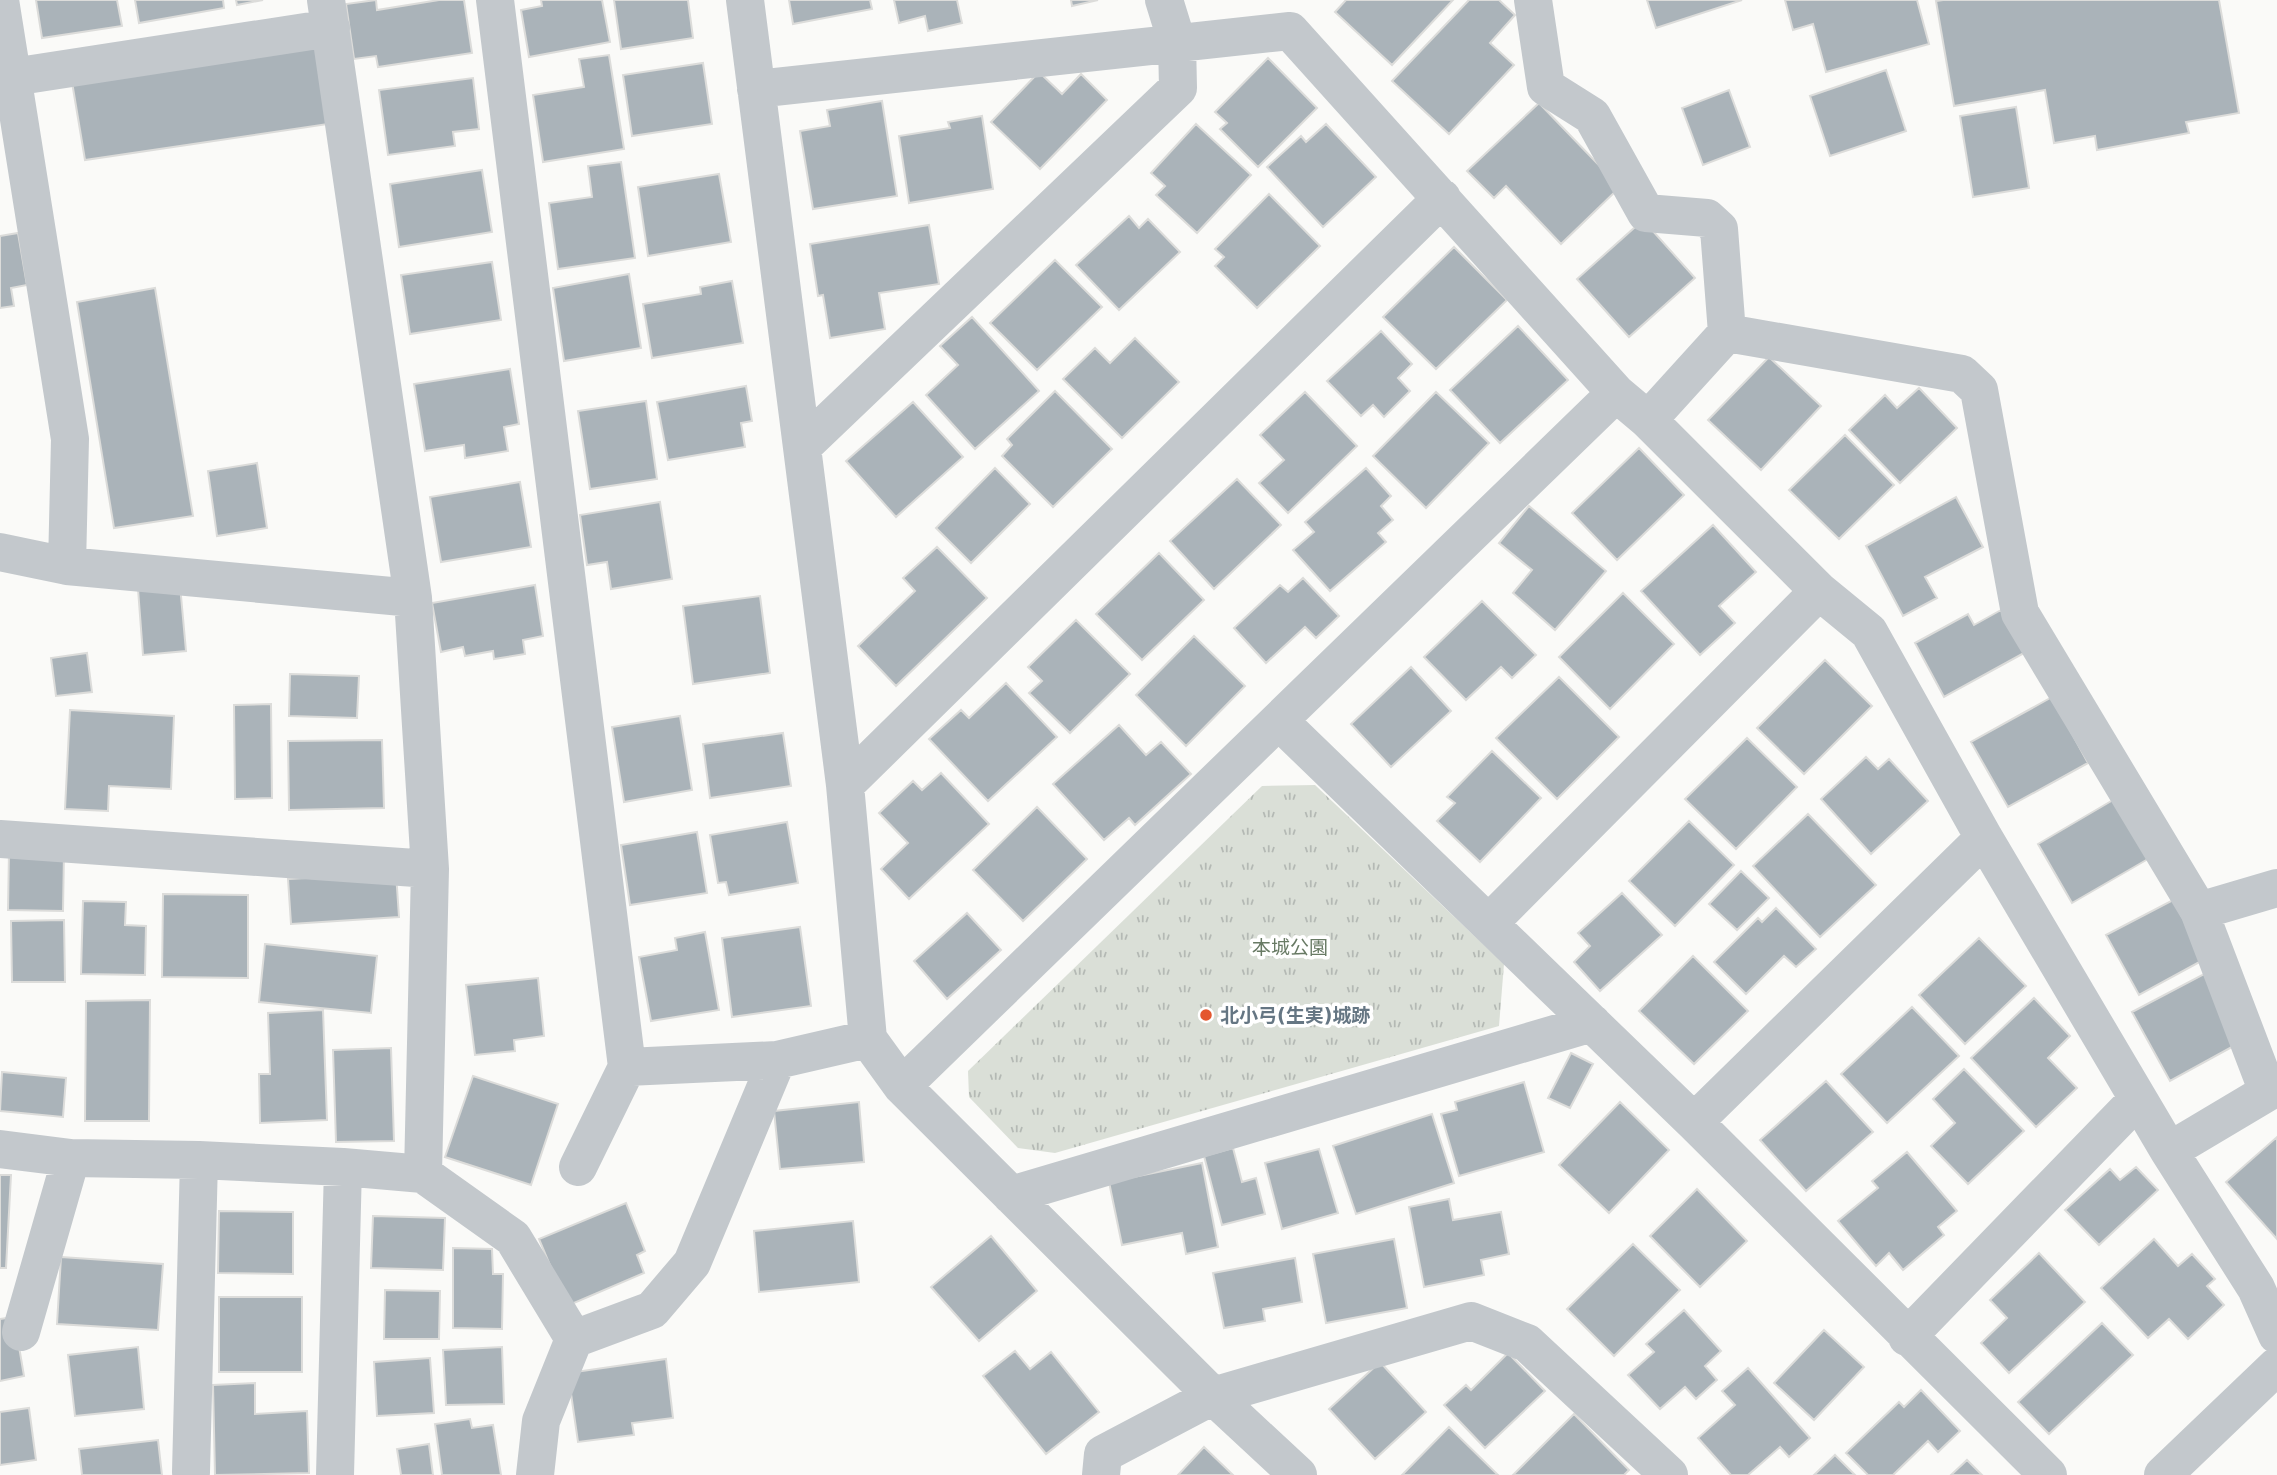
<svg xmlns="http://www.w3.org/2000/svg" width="2277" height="1475" font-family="'DejaVu Sans','Noto Sans JP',sans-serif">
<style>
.grass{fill:url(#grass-tufts)}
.building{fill:#aab3b9;stroke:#dcdcda;stroke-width:2}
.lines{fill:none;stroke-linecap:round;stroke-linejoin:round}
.minor{stroke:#c3c8cc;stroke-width:38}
.poi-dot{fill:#e4572e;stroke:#fff;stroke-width:2.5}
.labels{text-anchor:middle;stroke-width:7;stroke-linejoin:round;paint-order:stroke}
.park-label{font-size:19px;fill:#687a64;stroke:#fff}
.poi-label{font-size:19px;font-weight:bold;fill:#657683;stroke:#fff;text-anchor:start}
</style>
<defs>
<pattern id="grass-tufts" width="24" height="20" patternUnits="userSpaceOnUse" patternTransform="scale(1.75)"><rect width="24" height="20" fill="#dadfd7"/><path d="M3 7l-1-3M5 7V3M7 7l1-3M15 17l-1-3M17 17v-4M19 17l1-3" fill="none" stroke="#b4b9b4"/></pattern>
</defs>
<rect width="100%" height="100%" fill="#fafaf8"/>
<path class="grass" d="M1315,785L1504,964L1499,1026L1055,1153L1018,1148L969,1097L968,1071L1262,786Z"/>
<path class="building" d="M36,0H117L122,26L42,38Z
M135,0H223L224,8L139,23Z
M236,0H263L237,5Z
M376,0L377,10L439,0H464L472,53L378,67L376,56L354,59L346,4Z
M541,0H602L610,42L529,57L521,10L542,6Z
M614,0H688L693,38L621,49Z
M789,0H870L872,9L793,24Z
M894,0H957L962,23L928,31L925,16L899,23Z
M1071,0H1098L1072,6Z
M1346,0H1453L1392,65L1335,12Z
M1469,0H1499L1515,15L1490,43L1514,65L1449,134L1392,81Z
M1647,0H1742L1656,28Z
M1785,0H1917L1929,44L1826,72L1813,24L1793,30Z
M1943,0H2219L2239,113L2186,122L2189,133L2097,150L2095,136L2054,143L2045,90L1954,106L1936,1Z
M316,46L328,124L85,160L72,82Z
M609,55L624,149L543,162L533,95L584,87L579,59Z
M1268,58L1317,108L1258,167L1220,129L1227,123L1215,112Z
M703,63L712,124L632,136L623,75Z
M1886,70L1906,131L1830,156L1810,96Z
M1039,72L1062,94L1081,74L1107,100L1040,169L991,122Z
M473,78L479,129L453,132L455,146L388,155L379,90Z
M1729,90L1750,147L1703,165L1682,108Z
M882,101L897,196L813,209L800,131L830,126L827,110Z
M1539,103L1620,187L1561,244L1506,186L1494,198L1467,171Z
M2016,107L2029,188L1973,197L1960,116Z
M982,116L993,189L909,203L899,136L950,128L948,122Z
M1196,124L1251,175L1197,233L1156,195L1165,186L1151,173Z
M1326,124L1376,177L1323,227L1267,167L1301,136L1306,142Z
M621,162L635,258L558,269L549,203L592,197L588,166Z
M482,170L492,232L399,247L390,184Z
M719,174L731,242L648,256L638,187Z
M1269,194L1320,246L1257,308L1215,266L1224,257L1215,249Z
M1129,216L1139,228L1148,219L1180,252L1119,310L1076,265Z
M1643,220L1695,278L1629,337L1577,279Z
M929,225L939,284L879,293L885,329L830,338L823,295L818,296L810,244Z
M18,233L27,285L11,288L14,306L0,308V236Z
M1454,247L1507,300L1436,369L1383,317Z
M1055,260L1102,307L1037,370L990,323Z
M492,262L501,320L410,334L401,275Z
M629,274L641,348L564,361L553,288Z
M732,281L743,343L652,358L643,304L701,294L700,287Z
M155,288L193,516L114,528L77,302Z
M972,317L1039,391L975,449L926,395L958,365L940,346Z
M1518,326L1568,380L1500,443L1450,390Z
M1381,331L1412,364L1398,378L1410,391L1384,417L1373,405L1361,416L1327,381Z
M1135,338L1179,382L1122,438L1063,379L1095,348L1110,363Z
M1769,357L1821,406L1761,470L1708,420Z
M510,369L519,424L504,427L508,451L465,458L464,445L425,451L414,384Z
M746,386L752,421L741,423L745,447L668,460L657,402Z
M1919,388L1957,428L1900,483L1849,430L1885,395L1897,408Z
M1055,391L1112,449L1053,507L1002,456L1012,445L1007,439Z
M1305,392L1357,446L1288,513L1259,483L1284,460L1260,435Z
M1436,392L1489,443L1426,508L1373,456Z
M646,401L657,479L590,489L578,411Z
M913,402L963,457L896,517L846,461Z
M1845,435L1894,485L1839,539L1789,490Z
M1639,448L1684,495L1617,560L1572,513Z
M257,463L267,528L217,536L208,471Z
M995,468L1030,504L971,563L936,528Z
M1366,468L1391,496L1381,506L1393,520L1378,533L1386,542L1330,591L1293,550L1314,532L1305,522Z
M1237,479L1281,525L1214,589L1170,541Z
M520,482L531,547L441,562L430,497Z
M1956,497L1983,547L1925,577L1937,598L1903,616L1866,546Z
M660,502L672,579L611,589L607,562L587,565L580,515Z
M1529,506L1606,571L1555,630L1513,593L1532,570L1499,543Z
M1713,525L1756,572L1719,606L1735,623L1700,655L1641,591Z
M937,547L987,598L896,686L858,646L915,591L903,578Z
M1159,553L1204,600L1142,660L1096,614Z
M1303,578L1339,616L1316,638L1305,627L1266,663L1234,628L1280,585L1288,592Z
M180,585L186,651L143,655L138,589Z
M535,585L543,636L523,640L525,654L494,659L493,651L465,656L463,647L441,652L432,603Z
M1623,593L1674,644L1610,709L1559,657Z
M760,596L770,673L693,684L683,606Z
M1482,601L1536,655L1512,678L1501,667L1466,700L1424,657Z
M2001,610L2024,653L1944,697L1915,643L1968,614L1974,625Z
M1076,620L1130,674L1070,733L1029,693L1042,681L1028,667Z
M1194,636L1245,686L1186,746L1136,695Z
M87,653L92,692L56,696L51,658Z
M1825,660L1872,706L1804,774L1757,728Z
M1411,667L1451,711L1391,767L1351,724Z
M290,674L359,676L357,718L289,716Z
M1559,677L1619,737L1557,799L1496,738Z
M1006,683L1057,737L988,801L929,739L961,710L969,718Z
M2052,697L2088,763L2008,807L1971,742Z
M271,704L272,798L235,799L234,705Z
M70,710L174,716L171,789L109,786L108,811L65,809Z
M680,716L692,790L624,802L612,727Z
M1119,725L1146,755L1161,742L1191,774L1135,825L1129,818L1104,840L1053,784Z
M783,733L791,786L710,798L703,744Z
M1747,738L1797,787L1736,849L1685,799Z
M382,740L384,808L289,810L288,741Z
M1492,751L1541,798L1480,862L1437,821L1455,803L1447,797Z
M1866,757L1878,769L1889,759L1928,801L1871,854L1821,799Z
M941,773L989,824L909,899L881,869L908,843L879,813L913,781L922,790Z
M2113,800L2148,859L2072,903L2038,844Z
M1037,807L1087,859L1023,921L973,870Z
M1808,814L1876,885L1820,937L1753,866Z
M1689,821L1734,865L1675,926L1629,881Z
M787,822L798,883L729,895L726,882L718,883L710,835Z
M697,832L707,893L630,905L621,845Z
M9,851L64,852L63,911L8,910Z
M1741,871L1769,898L1737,930L1709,904Z
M396,873L399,917L291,924L288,879Z
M1622,893L1662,935L1600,991L1574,962L1590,946L1578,933Z
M163,894L248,895V978L162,977Z
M2173,900L2205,959L2139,995L2106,935Z
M83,901L126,902L125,925L146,926L145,975L81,974Z
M1776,908L1816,949L1796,967L1784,956L1746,994L1714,962L1758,918L1762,922Z
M967,913L1001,950L947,999L914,961Z
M64,920L65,982H12L11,921Z
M800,927L811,1006L732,1017L722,938Z
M705,932L719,1010L651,1021L639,957L677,950L675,938Z
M1979,938L2026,986L1965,1044L1919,995Z
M265,944L377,956L371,1013L259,1002Z
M1693,956L1748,1011L1694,1064L1639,1011Z
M2204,974L2241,1042L2170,1081L2132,1012Z
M538,978L544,1036L514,1040L515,1051L475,1055L466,985Z
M2034,998L2070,1036L2048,1058L2077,1088L2036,1127L1971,1058Z
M150,1000L149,1121H85L86,1001Z
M1912,1007L1959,1056L1887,1123L1841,1074Z
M323,1010L327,1120L260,1123L259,1074H270L268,1013Z
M391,1048L394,1141L336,1142L333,1050Z
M1571,1053L1593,1064L1570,1108L1548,1098Z
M1964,1069L2024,1131L1968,1184L1931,1146L1955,1123L1933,1099Z
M2,1072L66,1078L63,1117L0,1111Z
M473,1076L558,1104L531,1185L445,1157Z
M1826,1081L1873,1132L1806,1191L1760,1140Z
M1524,1082L1544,1152L1459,1176L1441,1114L1457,1110L1455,1102Z
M859,1102L864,1162L780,1169L774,1111Z
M1620,1102L1669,1150L1609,1213L1559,1165Z
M1432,1114L1454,1183L1356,1214L1333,1146Z
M2277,1137V1239L2226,1182Z
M1233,1148L1242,1182L1256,1178L1265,1214L1222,1225L1204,1156Z
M1319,1149L1338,1213L1282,1229L1265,1163Z
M1907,1152L1957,1211L1938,1227L1944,1235L1903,1270L1889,1253L1876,1266L1838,1221L1878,1188L1872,1181Z
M1202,1163L1218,1247L1186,1254L1182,1233L1122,1245L1109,1182Z
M2136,1167L2158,1190L2099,1245L2065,1210L2110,1169L2120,1180Z
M0,1175H11L6,1268H0Z
M1697,1189L1747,1241L1700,1287L1650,1236Z
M1449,1199L1453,1220L1501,1212L1509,1254L1481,1260L1484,1275L1424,1287L1409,1207Z
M626,1203L645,1251L637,1255L644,1273L567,1306L539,1239Z
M219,1211L293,1212V1274L218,1273Z
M373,1216L445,1218L443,1270L371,1268Z
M853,1221L859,1282L759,1292L754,1231Z
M991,1236L1037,1291L979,1341L931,1287Z
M1394,1239L1407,1308L1326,1323L1313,1254Z
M2154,1239L2178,1266L2192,1254L2215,1279L2207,1286L2224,1305L2188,1339L2169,1319L2148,1338L2101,1288Z
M1633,1244L1680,1290L1614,1356L1567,1309Z
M453,1248L492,1249L493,1274H503L502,1329L453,1328Z
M2039,1253L2085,1302L2009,1373L1981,1343L2007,1318L1990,1300Z
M61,1257L163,1264L158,1330L57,1324Z
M1295,1258L1302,1302L1263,1309L1265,1321L1224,1328L1213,1273Z
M385,1290L440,1291L439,1339H384Z
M219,1297H302V1372H219Z
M1684,1310L1721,1351L1705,1366L1717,1380L1696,1399L1685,1387L1660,1409L1628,1375L1654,1352L1646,1344Z
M14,1317L24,1376L0,1381V1319Z
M2102,1323L2133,1355L2049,1434L2018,1402Z
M1824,1330L1864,1367L1814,1420L1774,1383Z
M138,1347L144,1409L75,1416L68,1355Z
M502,1347L504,1404L446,1405L443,1350Z
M1015,1351L1030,1369L1051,1352L1099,1412L1046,1454L983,1376Z
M1508,1353L1545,1391L1485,1448L1444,1405L1466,1385L1471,1390Z
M430,1358L434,1413L377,1416L374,1362Z
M666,1359L673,1418L632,1423L634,1435L578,1442L568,1373Z
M1380,1362L1426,1412L1375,1459L1329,1409Z
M1748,1368L1810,1438L1789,1457L1780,1447L1748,1475H1731L1698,1438L1735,1405L1722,1391Z
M255,1383V1414L307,1411L309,1473L215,1475L213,1385Z
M1921,1390L1960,1431L1938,1452L1928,1441L1893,1475H1868L1846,1453L1899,1402L1904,1407Z
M29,1408L36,1460L0,1465V1412Z
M1574,1414L1629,1470L1624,1475H1513Z
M470,1419L472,1428L493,1425L501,1475H442L435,1424Z
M1449,1427L1498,1475H1402Z
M158,1440L162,1475H82L79,1449Z
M429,1444L433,1475H401L397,1449Z
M1204,1447L1233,1475H1178Z
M1835,1455L1855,1475H1814Z
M1967,1460L1982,1475H1951Z"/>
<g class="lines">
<path class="minor" d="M326,0L413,598L430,869L423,1174
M495,0L627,1067L777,1060L868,1039
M745,0L845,785L868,1039L902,1086L1213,1396L1298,1475
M1533,0L1546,87L1592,116L1646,213L1707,218L1719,229L1727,333L1962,374L1979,390L2020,613L2199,911L2268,1092L2169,1151
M0,79L331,28
M756,89L1290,31L1616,393L1648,420L1819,591L1869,632L1984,838L2169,1151L2256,1288L2277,1335
M1648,420L1727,333
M802,447L1178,88L1177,42L1164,0
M0,552L67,566L70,439L0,0
M67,566L413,598
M1280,722L1694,1122L2048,1475
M845,785L1442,198
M0,839L430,869
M2199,911L2277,888
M1490,922L1819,591
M902,1086L1616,393
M1694,1122L1984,838
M0,1149L71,1158L199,1160L343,1167L423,1174L513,1238L574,1339L652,1310L692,1263L777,1060
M578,1167L627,1067
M1011,1195L1592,1023
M21,1332L71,1158
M1907,1337L2138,1099
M191,1472L199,1160
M335,1475L343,1167
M535,1475L541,1421L574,1339
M1101,1475L1103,1454L1213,1396L1471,1321L1527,1343L1669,1475
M2163,1475L2277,1366"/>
</g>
<circle class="poi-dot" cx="1206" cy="1015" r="7"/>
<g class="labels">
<g class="park-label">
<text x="1290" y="954">本城公園</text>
</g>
<g class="poi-label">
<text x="1220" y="1022">北小弓(生実)城跡</text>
</g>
</g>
</svg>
